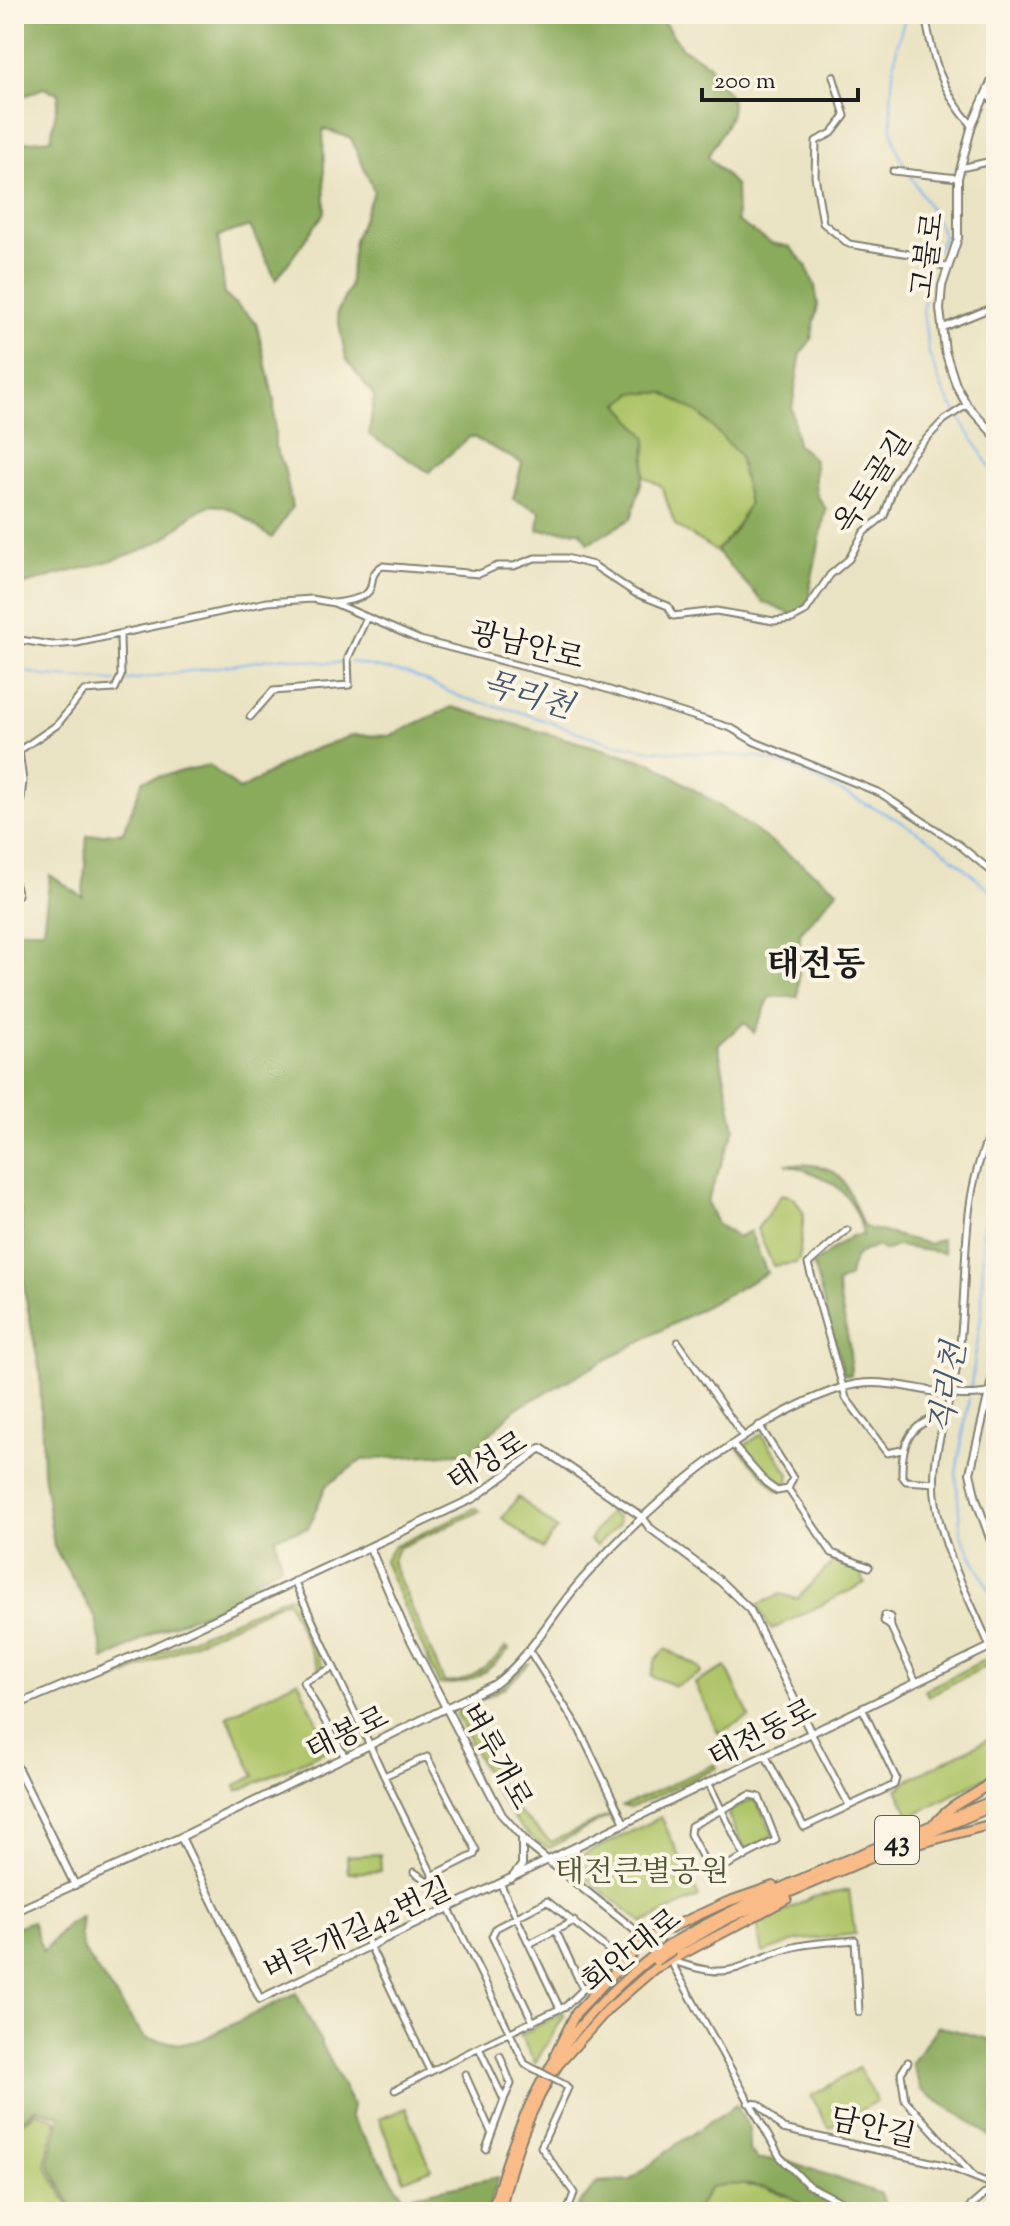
<svg xmlns="http://www.w3.org/2000/svg" width="1010" height="2226" font-family="'Sorts Mill Goudy','Noto Serif KR',serif">
<style>
.green{fill:#aec468;stroke:#657042;stroke-width:2}
.forest{fill:#8aaa5c;stroke:#53633c;stroke-width:2}
.lines{fill:none;stroke-linecap:round;stroke-linejoin:round}
.stream{stroke:#7fb3ed;stroke-width:2}
.minor-casing{stroke:#838070;stroke-width:9}
.tertiary-casing{stroke:#838070;stroke-width:10}
.trunk-casing{stroke:#838070;stroke-width:12}
.minor{stroke:#fff;stroke-width:5}
.tertiary{stroke:#fff;stroke-width:6}
.trunk{stroke:#f9bc89;stroke-width:8}
.minor-bridge-casing{stroke:#838070;stroke-width:9;stroke-linecap:butt}
.trunk-bridge-casing{stroke:#838070;stroke-width:12;stroke-linecap:butt}
.minor-bridge{stroke:#fff;stroke-width:5}
.trunk-bridge{stroke:#f9bc89;stroke-width:8}
.labels{text-anchor:middle;stroke-width:8;stroke-linejoin:round;paint-order:stroke}
.shield{fill:#fcf5e5;stroke:#5f5d58;stroke-width:2}
.shield-label{font-size:28px;font-weight:bold;fill:#1c1c1c}
.street-label{font-size:30px;fill:#1c1c1c;stroke:#fcf5e5}
.park-label{font-size:30px;fill:#4f5737;stroke:#fcf5e5}
.water-label{font-size:32px;font-style:italic;fill:#445870;stroke:#fcf5e5}
.quarter-label{font-size:34px;font-weight:bold;fill:#1c1c1c;stroke:#fcf5e5}
</style>
<rect width="100%" height="100%" fill="#fcf5e5"/>
<filter id="ink" filterUnits="userSpaceOnUse"><feTurbulence type="fractalNoise" baseFrequency=".0125" numOctaves="2"/><feDisplacementMap in="SourceGraphic" scale="16" xChannelSelector="R" yChannelSelector="G"/><feConvolveMatrix kernelMatrix="1 2 1 2 8 2 1 2 1" color-interpolation-filters="sRGB"/></filter>
<filter id="wash" filterUnits="userSpaceOnUse"><feTurbulence type="fractalNoise" baseFrequency=".006" numOctaves="4" result="noise"/><feDisplacementMap in="SourceGraphic" scale="32" xChannelSelector="R" yChannelSelector="G"/><feGaussianBlur stdDeviation="1.8" result="paint"/><feColorMatrix in="noise" values="0 0 0 0 0 0 0 0 0 0 0 0 0 0 0 0 0 1.4 0 .05"/><feComposite in="paint" operator="in"/></filter>
<g filter="url(#wash)">
<rect width="100%" height="100%" fill="#eae3c3"/>
<path class="green" d="M664,392L701,415L739,454L749,504L733,533L716,551L675,525L662,487L643,476L647,438L619,404L634,393Z
M782,1194L794,1197L804,1214L799,1259L796,1263L773,1266L757,1229Z
M762,1434L789,1474L787,1487L778,1491L739,1449Z
M518,1497L557,1529L542,1549L502,1518Z
M476,1508L481,1511L398,1548L392,1562L444,1682C464,1686 494,1663 506,1647L509,1649C492,1670 466,1688 439,1684L384,1561L393,1547Z
M609,1512L618,1518L619,1524L596,1546L589,1540Z
M834,1561L859,1571L865,1583L771,1630L757,1605L781,1594L797,1599Z
M288,1596L295,1597L323,1668L319,1670L287,1600L125,1675L111,1681L109,1675Z
M666,1649L699,1667L702,1673L675,1686L651,1676L656,1659Z
M986,1659L990,1664L928,1696L925,1690Z
M525,1664H529L506,1687L463,1709L500,1785L516,1810L551,1842L612,1814L550,1848C508,1834 476,1751 457,1715L459,1708L504,1685Z
M726,1667L750,1717L718,1733L695,1683Z
M298,1680L330,1749L238,1791L236,1785L255,1776L227,1716Z
M996,1735L994,1773L910,1817L897,1789L903,1786L902,1783Z
M715,1764L717,1768L630,1808L623,1806Z
M752,1799L756,1801L774,1835L749,1850L745,1849L728,1815L731,1810Z
M661,1817L699,1897L643,1923L572,1867L575,1859Z
M380,1854L381,1871L348,1873L347,1856Z
M849,1890L855,1934L795,1941L763,1953L757,1925L813,1897Z
M563,2012L564,2016L535,2063L520,2035Z
M859,2068L877,2101L829,2128L811,2096Z
M406,2108L431,2169L404,2180L379,2119Z
M37,2111L56,2119L45,2164L73,2212H14V2130Z
M732,2183L766,2188L800,2201L785,2212H695L710,2187Z"/>
<path class="forest" d="M14,14H658L682,48L710,65C714,79 718,81 727,92C743,111 715,139 708,157L736,186L737,221L771,243L790,247L806,265L815,286L818,305L811,340L801,353L792,408L797,445C825,464 811,465 816,491C817,497 823,504 826,509L810,588C813,603 805,608 793,615L763,602L716,551L733,533L749,504L739,455L701,415L664,393H634L619,404L647,438L643,476L631,519L588,543L580,531L538,530L540,511L513,499L522,463L471,436L429,472L369,435L374,396L346,359L337,313L349,288L354,240L374,191L351,138L323,129L325,212L276,280L250,226L218,236L225,295L256,322L274,400L275,447L284,467L292,507L272,538C255,528 240,509 219,506C196,502 180,530 162,540C117,565 62,570 14,588V143L51,139L59,93L43,88L27,95L14,94Z
M452,707L653,763L729,812L838,890L800,933L798,997H770L754,1033L745,1022L718,1045L735,1128L707,1202L717,1224L737,1237L750,1231L767,1273L515,1409L472,1452L362,1460L326,1486L308,1528L275,1537L281,1566L260,1577L232,1602L159,1630L104,1660L96,1619L54,1547L43,1472L40,1372L25,1294L21,1210L14,1202V930H43L50,875L83,897L87,836L123,832L143,780L209,765L240,790L301,754L353,735L389,736Z
M786,1164C848,1164 841,1177 864,1227L929,1244L941,1239L944,1253L896,1246L885,1251L876,1246C858,1252 852,1257 849,1277L837,1284L850,1349L851,1375L844,1374L813,1264L851,1236L863,1235C854,1189 828,1176 786,1164Z
M82,1916L80,1935L84,1951L145,2038L181,2044L201,2040L296,1993L352,2104L350,2117L404,2197L498,2177L488,2212H75L48,2163L60,2116L37,2108L14,2127V1928L32,1921L43,1952L69,1923Z
M938,2026L996,2041V2143L980,2128L921,2090L912,2063Z
M736,2105L749,2128V2151L758,2160H786L881,2194L886,2207L906,2212H809C786,2185 742,2181 710,2187L695,2212H579L577,2207L598,2182L631,2180L674,2146Z"/>
<g class="lines">
<path class="stream" d="M907,14C893,46 885,116 897,149C909,180 932,205 944,237L926,268L923,311L929,354L943,391L996,477
M351,662L410,674L463,698L517,711L608,742L651,750L758,757L792,767L902,822L939,846L996,895
M14,669L45,676L116,681
M122,681L284,657L328,663L345,662
M970,1392L982,1310L983,1226L996,1172
M969,1399L956,1474L961,1535L996,1603"/>
</g>
</g>
<g filter="url(#ink)">
<g class="lines">
<defs>
<path id="minor" d="M815,14H840
M925,14C932,56 941,92 972,125
M833,76L845,116L832,133L816,141L815,176L823,223L849,244L916,255L948,268
M987,95L996,104
M961,168L996,160
M893,171L958,178
M942,328L996,306
M335,603C391,595 359,581 382,566L479,574L497,566H514L535,558H566L593,565L635,593L668,606L673,616L716,611L774,621L792,619L805,612L830,575L849,559L864,532L884,516L895,483L913,453L944,420L967,405
M14,639L52,645L77,643L267,602L312,599L334,603L420,640L587,683L731,728L755,742L880,793L958,844L996,875
M250,717L273,691L349,685L348,658L367,617
M14,754L57,725L84,691L115,689L121,676L120,636
M14,857L23,781L19,751
M14,882L18,895
M996,1121C956,1196 970,1279 958,1360C951,1407 928,1454 936,1503C944,1558 977,1611 996,1662
M847,1230L808,1264L846,1398L887,1453L902,1450
M678,1342L743,1436
M759,1425L793,1478L788,1489
M732,1444L766,1483L777,1491L788,1489
M935,1483L906,1481L902,1476C901,1442 910,1422 946,1415
M788,1489L832,1553L869,1567
M294,1581L384,1776L525,2064
M891,1627L884,1621L885,1615L890,1617L891,1627L916,1682
M529,1650L579,1729L625,1824
M332,1668L303,1682L345,1757
M811,1733L849,1805
M766,1757L804,1827L894,1785L896,1778L862,1708
M384,1776L427,1757L476,1850L474,1855L432,1876
M709,1784L745,1857
M750,1795L759,1797L776,1840L716,1871H710L690,1834L691,1826Z
M414,1872L438,1888
M501,1885L560,2009
M360,1925L430,2071
M556,1931L583,1989
M529,1944L574,1921
M670,1960L780,2157L808,2185L861,2212
M670,1960C739,1984 733,1964 794,1947C813,1942 836,1942 855,1940L859,2012
M479,2048L504,2100L486,2149
M500,2056L511,2084L504,2099
M908,2062L901,2073L905,2100L973,2175
M465,2074L491,2132
M565,2085L568,2088L541,2147L574,2193L567,2212
M395,2090C451,2061 508,2032 566,2006L611,1962V1952L547,1901L496,1928L492,1936L533,2022
M748,2103L759,2104L783,2129L944,2165L996,2186
M964,2212L994,2186"/>
<path id="tertiary" d="M996,71L972,125L958,178V238L942,286L940,309L945,351L956,385L967,405L996,437
M996,1363L970,1473L976,1499L996,1555
M370,1548L404,1627L502,1815L531,1847L646,1939
M14,1706L164,1643L474,1498L541,1448L642,1517L650,1528L720,1581L750,1610L811,1733
M14,1761L75,1885
M181,1837L260,1999L996,1644
M569,1877L566,1862L576,1849
M511,1879L522,1865V1839
M14,1912L181,1837L495,1684C530,1658 551,1615 580,1582C645,1508 746,1419 841,1388C894,1370 944,1407 996,1391"/>
<path id="trunk" d="M937,1821C953,1801 981,1796 996,1775
M914,1845L996,1823
M668,1945C771,1885 886,1845 996,1799
M673,1950L727,1919L996,1805
M555,2055L576,2013L646,1939L727,1902L773,1886
M558,2065L608,2009L654,1969L787,1899
M492,2212C524,2096 558,2032 653,1956
M500,2212C512,2159 529,2107 560,2062"/>
</defs>
<use href="#minor" class="minor-casing"/>
<use href="#tertiary" class="tertiary-casing"/>
<use href="#trunk" class="trunk-casing"/>
<use href="#minor" class="minor"/>
<use href="#tertiary" class="tertiary"/>
<use href="#trunk" class="trunk"/>
<defs>
<path id="minor-bridge" d="M525,2064L565,2085"/>
<path id="trunk-bridge" d="M653,1956L668,1945
M656,1961L673,1950"/>
</defs>
<use href="#minor-bridge" class="minor-bridge-casing"/>
<use href="#trunk-bridge" class="trunk-bridge-casing"/>
<use href="#minor-bridge" class="minor-bridge"/>
<use href="#trunk-bridge" class="trunk-bridge"/>
</g>
</g>
<g class="labels">
<rect class="shield" x="875" y="1816" width="44" height="48" rx="6"/>
<g class="shield-label">
<text x="897" y="1850">43</text>
</g>
<g class="street-label">
<text transform="translate(927 255) rotate(-82)" y="10">고불로</text>
<text transform="translate(872 482) rotate(-57)" y="10">옥토골길</text>
<text transform="translate(527 645) rotate(14)" y="10">광남안로</text>
<text transform="translate(487 1461) rotate(-32)" y="10">태성로</text>
<text transform="translate(347 1733) rotate(-26)" y="10">태봉로</text>
<text transform="translate(762 1733) rotate(-27)" y="10">태전동로</text>
<text transform="translate(497 1756) rotate(61)" y="10">벼루개로</text>
<text transform="translate(357 1929) rotate(-25)" y="10">벼루개길42번길</text>
<text transform="translate(631 1950) rotate(-38)" y="10">회안대로</text>
<text transform="translate(873 2127) rotate(13)" y="10">담안길</text>
</g>
<g class="park-label">
<text x="642" y="1881">태전큰별공원</text>
</g>
<g class="water-label">
<text transform="translate(528 694) rotate(17)" y="11">목리천</text>
<text transform="translate(947 1388) rotate(-81)" y="11">직리천</text>
</g>
<g class="quarter-label">
<text x="816" y="975">태전동</text>
</g>
</g>
<rect width="1010" height="2226" fill="none" stroke="#fcf5e5" stroke-width="48"/>
<path d="M702 88v12h156v-12" fill="none" stroke="#1c1c1c" stroke-width="4"/>
<text x="714" y="88" font-size="24" fill="#1c1c1c" stroke="#fcf5e5" stroke-width="6" paint-order="stroke">200 m</text>
</svg>
